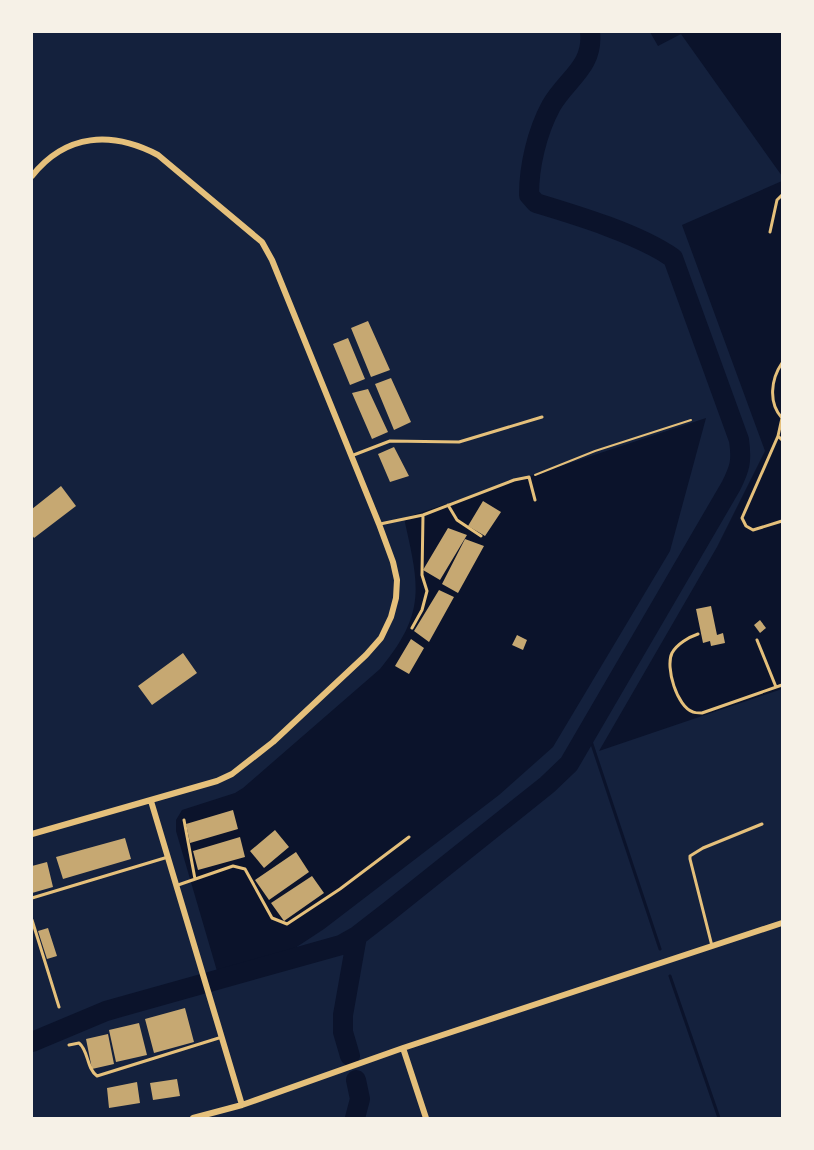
<svg xmlns="http://www.w3.org/2000/svg" width="814" height="1150" font-family="Helvetica,sans-serif">
<style>
.water{fill:#0b132b}
.lines{fill:none;stroke-linecap:round;stroke-linejoin:round}
.stream{stroke:#0b132b;stroke-width:3}
.river{stroke:#0b132b;stroke-width:20}
.building{fill:#c6a872}
.path{stroke:#e5c07b;stroke-width:2}
.service{stroke:#e5c07b;stroke-width:3}
.minor{stroke:#e5c07b;stroke-width:6}
</style>
<rect width="100%" height="100%" fill="#14213d"/>
<path class="water" d="M650,32H782V176L681,34L658,46Z
M782,181V689L599,751L717,547L765,451L682,225Z
M706,418L670,551L553,747L499,795L324,929L286,954L217,971L176,831V820L182,810L235,793L243,788L380,669C427,612 419,586 404,518Z"/>
<g class="lines">
<path class="stream" d="M588,732L660,949
M670,976L719,1118"/>
<path class="river" d="M32,1042L106,1011L341,945L357,936L388,912L547,785L569,764L731,486C740,468 742,461 739,440L673,258C639,234 576,215 536,203L529,195C529,166 537,132 551,106C566,79 594,67 590,32
M350,1056L343,1032V1015L357,936
M355,1118L360,1099L356,1080"/>
</g>
<path class="building" d="M368,321L390,370L371,377L351,328Z
M348,338L365,379L350,385L333,344Z
M391,378L411,422L394,430L375,384Z
M368,389L388,432L372,439L352,393Z
M394,447L409,476L390,482L378,454Z
M61,486L76,506L34,538L32,535V509Z
M483,501L501,512L485,536L468,526Z
M448,528L467,535L440,580L423,570Z
M465,539L484,546L458,593L442,584Z
M439,590L454,597L429,642L414,631Z
M711,606L717,635L723,633L725,643L711,646L710,641L703,643L696,609Z
M760,620L766,628L760,633L754,625Z
M517,635L527,640L523,650L512,645Z
M411,639L424,648L409,674L395,666Z
M183,653L197,673L152,705L138,686Z
M233,810L238,829L190,843L186,824Z
M275,830L289,847L264,868L250,851Z
M240,837L245,857L198,870L193,851Z
M125,838L131,859L63,879L56,857Z
M296,852L309,872L269,900L255,880Z
M47,862L53,887L32,893V866Z
M312,876L324,893L284,921L271,903Z
M48,928L57,956L47,959L38,931Z
M185,1008L194,1042L154,1053L145,1019Z
M139,1023L147,1055L116,1062L109,1030Z
M108,1034L114,1064L92,1069L86,1039Z
M177,1079L180,1096L153,1100L150,1083Z
M137,1082L140,1103L109,1108L107,1088Z"/>
<g class="lines">
<path class="path" d="M535,475L595,451L691,420"/>
<path class="service" d="M770,232L777,200L782,195
M782,363C771,379 768,403 782,418
M782,418L778,436L742,518L746,526L753,530L782,521
M778,436L782,440
M351,456L390,441L459,442L542,417
M448,505L457,520L481,536
M380,524L423,515L514,480L529,477L535,500
M412,628L422,610L427,591L422,575L423,515
M698,634C689,637 677,644 672,653C665,667 677,707 693,712C695,713 700,713 702,713L782,685
M757,640L776,687
M184,820L195,879
M178,885L233,866L245,869L272,918L287,924L340,889L409,837
M32,898L168,857
M32,920L59,1007
M712,946L690,859V856L703,848L762,824
M69,1045L79,1043C89,1051 86,1068 97,1076L222,1037"/>
<path class="minor" d="M32,176C66,133 112,131 158,155L262,242L272,260L379,524L393,562L397,580L396,598L391,617L381,638L366,655L273,742L232,774L217,781L32,834
M151,801L242,1105
M403,1048L426,1118
M193,1118L242,1105L403,1048L782,923"/>
</g>
<rect width="814" height="1150" fill="none" stroke="#f6f1e7" stroke-width="66"/>
</svg>
